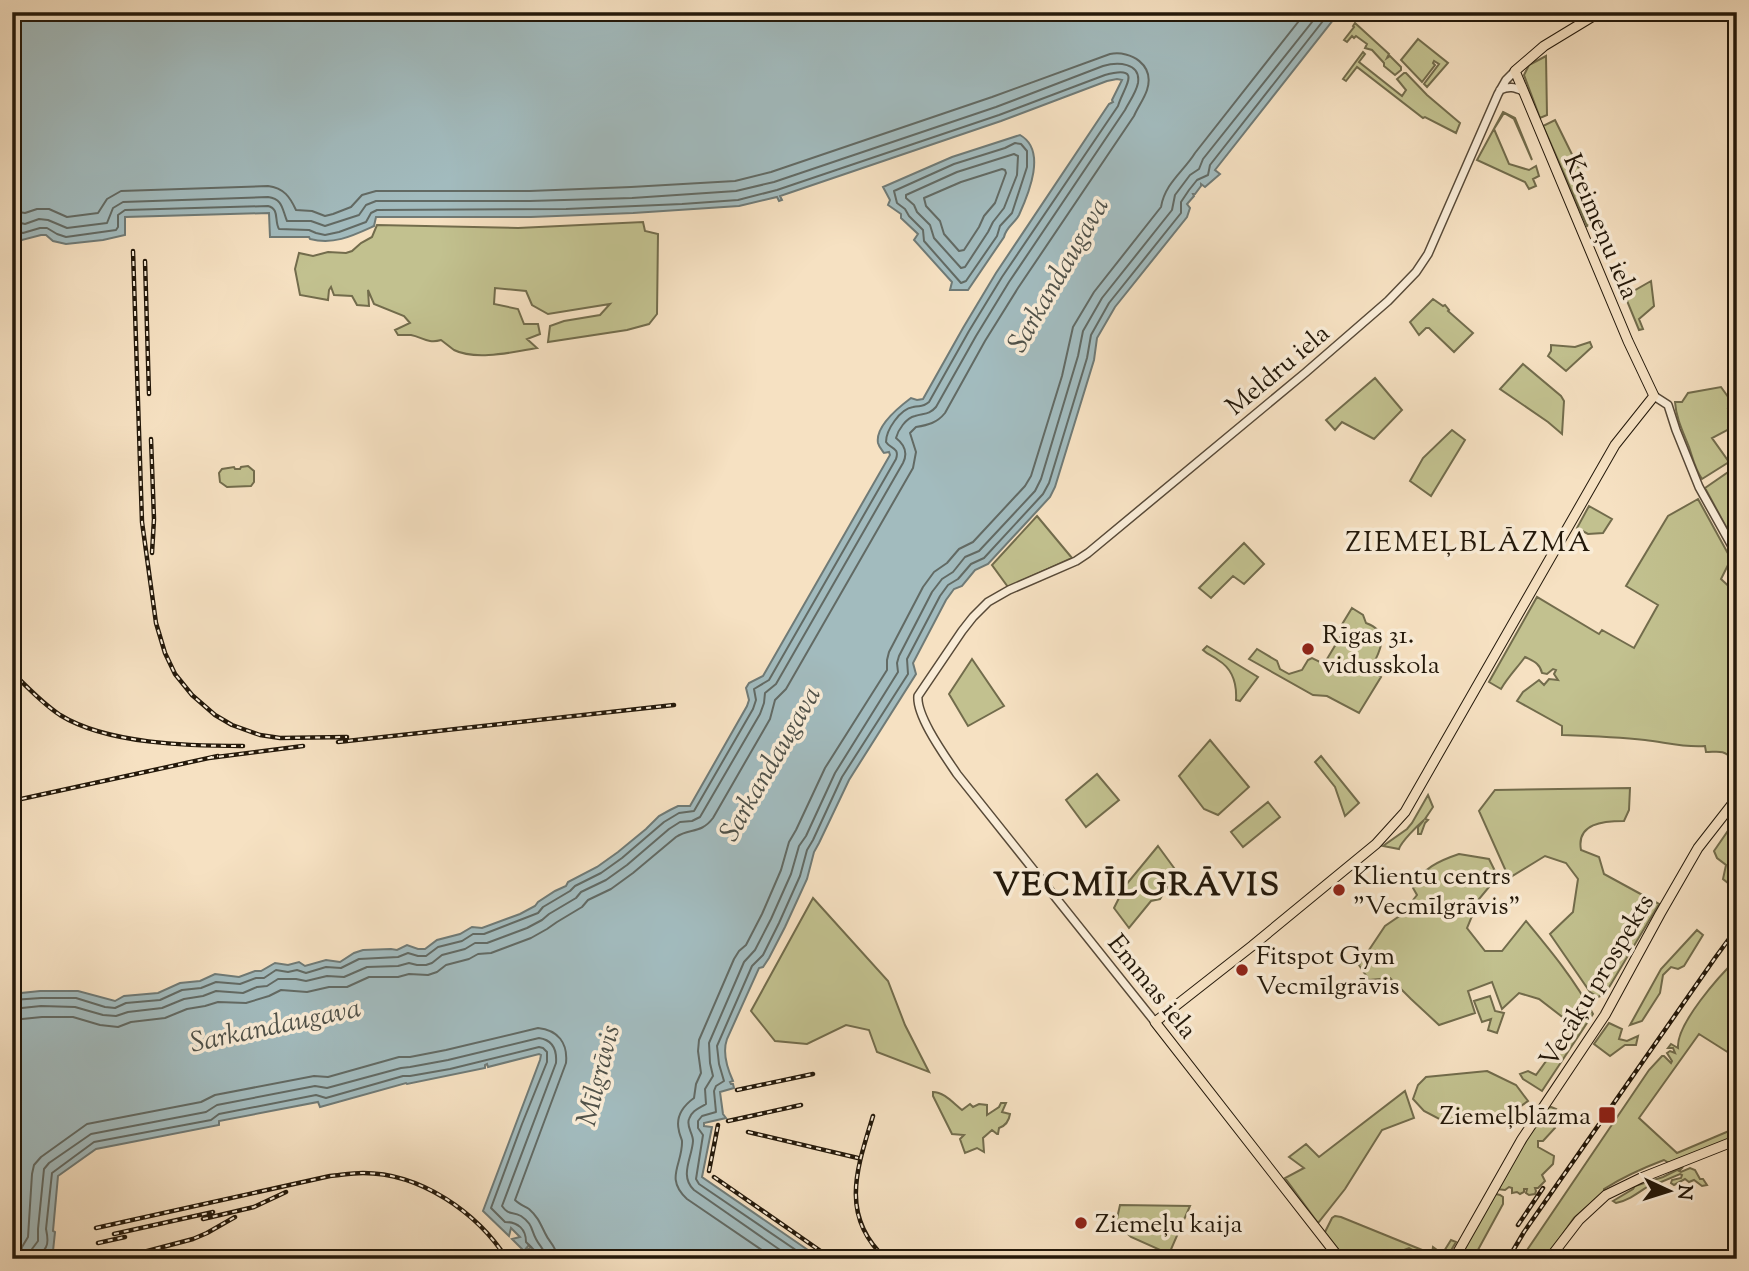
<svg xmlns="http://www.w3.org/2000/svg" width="1749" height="1271" font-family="'Sorts Mill Goudy',serif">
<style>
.green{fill:#c2c18f;stroke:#726c4c;stroke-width:2}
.water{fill:#a2bbbe;stroke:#6f7a76;stroke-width:2}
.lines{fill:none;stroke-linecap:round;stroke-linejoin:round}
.shore{stroke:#626a64;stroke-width:2}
.minor-casing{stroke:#584a38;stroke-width:10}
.major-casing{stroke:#23180a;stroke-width:11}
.minor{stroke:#f9ecd7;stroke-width:7}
.major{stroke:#f6e1c2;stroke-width:9}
.rail-casing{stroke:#23180a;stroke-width:4.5}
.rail{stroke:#f9ecd7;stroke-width:2;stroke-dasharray:5;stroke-linecap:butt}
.poi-dot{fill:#8f2418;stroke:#f9ecd7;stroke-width:2.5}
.labels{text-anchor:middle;stroke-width:7;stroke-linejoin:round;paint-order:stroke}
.street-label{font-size:26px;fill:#23180a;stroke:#f9ecd7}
.poi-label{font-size:26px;fill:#23180a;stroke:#f9ecd7;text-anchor:start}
.water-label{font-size:28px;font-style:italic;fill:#4f5149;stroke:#f9ecd7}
.neighbourhood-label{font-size:28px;letter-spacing:2px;fill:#23180a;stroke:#f9ecd7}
.district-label{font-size:33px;font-weight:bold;letter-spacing:2px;fill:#23180a;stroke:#f9ecd7}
</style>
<rect width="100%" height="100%" fill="#f6e1c2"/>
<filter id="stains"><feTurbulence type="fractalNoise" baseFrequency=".00286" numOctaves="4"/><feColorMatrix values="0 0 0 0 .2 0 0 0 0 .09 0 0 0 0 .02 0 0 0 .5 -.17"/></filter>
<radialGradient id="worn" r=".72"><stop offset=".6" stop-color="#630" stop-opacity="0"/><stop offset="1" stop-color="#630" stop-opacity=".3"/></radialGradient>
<path class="green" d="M1355,23L1389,54L1387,58L1390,56L1401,67V70L1395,75L1384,66V63L1372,50L1365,48L1367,44L1356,36L1354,38L1352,36L1347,42L1344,40L1354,27L1353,26Z
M1418,39L1448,63L1427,87L1424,84L1439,64L1434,61L1433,63L1435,65L1422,82L1401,60Z
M1363,52L1365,54L1359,62L1402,96L1406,90L1397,79L1404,73H1406L1427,95L1460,123L1456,133L1425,117L1423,118L1357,67L1346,81L1343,79Z
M1546,56L1547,115L1540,118L1524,75L1529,65Z
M1503,112L1515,118L1532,160L1514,119L1504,113L1494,129L1509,164L1529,170L1536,166L1539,176L1533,179L1536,186L1529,189L1525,182L1477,160Z
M1555,120L1597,205L1596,221L1587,226L1543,126Z
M643,222L645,231L658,234L657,314L649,324L627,330L548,342L550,326L564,321L600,315L610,304L548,314L532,305L526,291L495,288L494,304L518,309L524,324H538L540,334L527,339L537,348C513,352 476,361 454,350C450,347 445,343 441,340C428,344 422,337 411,335C406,335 402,335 398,335L395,330L410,323L404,316L374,304L368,290L369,306L357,305L352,296L334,295L331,287L329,290L328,300L300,295L295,269L299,253L313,256L328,252L346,253L352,251L361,243L372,237L377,225L518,228Z
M1651,281L1654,306L1639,319L1643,329L1639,330L1625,296Z
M1433,299L1443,306L1445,305L1449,310L1448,311L1473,333L1454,352L1429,328H1426L1419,335L1410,322Z
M1590,342L1592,347L1566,371L1548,356L1551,351V345L1575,347Z
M1523,364L1561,396L1564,401L1562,434L1548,422L1500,389Z
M1375,378L1402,410L1374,439L1342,422L1335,430L1326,420Z
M1721,387L1731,401L1728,408L1737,411V425L1712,438L1729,462L1702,479C1695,469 1693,459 1689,447C1683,432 1676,418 1675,402H1682L1688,393Z
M1452,430L1465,440L1431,496L1410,481L1423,458Z
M248,466L254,471V482L251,486L227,487L220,482L219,473L222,469L234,467L235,469H240L241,467Z
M1737,466V547L1705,488Z
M1698,499L1731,559L1721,579L1737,594V760L1732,759C1724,749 1717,752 1706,752L1705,746C1685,748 1664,742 1645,740C1617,737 1590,736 1562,735V726L1517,701L1523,692L1539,680L1544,685L1549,679L1558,680L1554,674L1556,670L1553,669L1547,674L1542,673C1540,663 1533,661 1525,657C1517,668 1508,677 1501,689L1489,682L1537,597L1599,634L1602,630L1634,648L1658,605L1626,586L1668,516Z
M1589,506L1612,519L1603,533L1588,534L1577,528Z
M1037,516L1072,558L1008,587L992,565Z
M1244,543L1264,564L1244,584L1233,576L1211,598L1199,588Z
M1352,608L1363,615L1366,623C1392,632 1379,654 1370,670L1381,677L1359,713L1327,696L1313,695L1249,659L1257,649L1277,661L1280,669L1289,674L1302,670L1308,660L1312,658L1324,664L1345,629L1341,626Z
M1207,646L1258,677L1240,701L1236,700C1237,683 1233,669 1218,660C1213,656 1208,655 1203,650Z
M972,659L1004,706L968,726L949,694Z
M1210,740L1249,787L1218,815L1204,809L1179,776Z
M1321,756L1359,803L1345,816L1335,787L1315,762Z
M1097,774L1119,800L1086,827L1066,800Z
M1630,788L1629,810L1624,821C1604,821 1576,823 1581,850L1599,857L1604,874L1659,904L1605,994L1598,997L1590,992L1550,934L1573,912L1578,879L1566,863L1545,856L1509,878L1479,811L1495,790Z
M1428,795L1433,807L1425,819L1428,820L1425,823L1421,834H1418V827L1424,820C1417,826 1401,842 1399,849L1383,846L1407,829L1412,823Z
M1268,802L1280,817L1243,847L1231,832Z
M1734,822L1737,823V888L1733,887L1723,879L1726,865L1717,858L1714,851Z
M1158,846L1177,872L1160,899L1151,901L1129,928L1114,908L1125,886Z
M1459,854L1489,859L1498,877L1491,880L1489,887L1479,899L1467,928L1485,951H1502L1526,921C1550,950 1575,980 1593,1014L1542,1091L1523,1079L1520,1074L1528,1071L1536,1075L1562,1039L1565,1019L1539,999L1519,993L1502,1009L1492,982L1468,991L1475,1013L1439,1025L1411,999L1390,978L1369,980L1359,965L1385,926L1401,915L1417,895L1413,888C1420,869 1441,860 1459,854Z
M813,898L888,981L905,1025L929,1072L877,1052L869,1030L846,1025L807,1044L775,1041L751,1011Z
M1697,930L1703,935L1684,966L1678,969L1671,967L1663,975L1660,993L1642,1021L1630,1025L1661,969Z
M1737,959V1058L1699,1034L1639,1118L1677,1153L1736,1128L1737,1137L1669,1163L1664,1160C1643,1168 1623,1177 1604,1189V1192L1574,1218L1545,1259H1521L1649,1070L1662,1056H1664L1671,1063L1672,1061L1667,1053L1670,1051L1675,1053L1673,1048H1668L1671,1044L1678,1048C1676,1024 1720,975 1737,959Z
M1490,996L1495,1011L1504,1013L1497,1033L1488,1030L1491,1019L1482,1022L1474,1001Z
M1609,1023L1622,1029L1619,1039L1627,1041L1638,1036L1636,1045H1625L1610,1056L1594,1044Z
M1487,1071L1516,1085L1528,1101L1511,1113L1479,1121L1445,1122L1424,1111L1413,1099L1418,1085L1426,1077Z
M1405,1091L1414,1118L1382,1130L1345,1189L1318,1223L1285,1178L1304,1168L1289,1157L1306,1144L1319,1157Z
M933,1092C944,1092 953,1103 962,1110L970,1104L973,1107L979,1104L987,1105V1115L999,1107L1001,1103H1006L1002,1112L1010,1114C1009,1121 1005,1126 999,1128L998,1134H997L992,1130L983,1138L984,1152L977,1148L965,1153L960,1139L964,1135L952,1134L933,1096Z
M1551,1107L1556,1109L1554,1112L1561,1115L1565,1120L1563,1123L1554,1119L1550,1121L1555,1128L1543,1141H1538V1147L1554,1156L1553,1164L1542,1175L1545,1181L1538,1188H1535L1536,1191L1535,1194L1529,1195L1526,1193L1527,1189H1524V1192L1520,1194L1517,1192L1512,1193V1188L1509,1187L1505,1190L1496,1189L1546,1108Z
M1683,1167L1679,1171L1681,1172L1690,1168L1695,1170L1700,1179H1703L1707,1185L1702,1186L1694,1180L1689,1182L1685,1179L1674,1185L1671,1183L1672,1180L1681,1178L1682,1175L1680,1174L1654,1185H1650C1639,1192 1630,1200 1616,1203L1613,1201L1633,1189L1635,1186L1663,1177Z
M1496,1194L1500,1195L1503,1197V1204L1473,1259H1458L1493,1196Z
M1120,1205L1190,1206L1169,1254L1131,1237L1116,1223Z
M1335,1216L1341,1217L1432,1254L1433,1247L1437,1250V1254L1441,1256L1451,1240L1456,1242L1446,1259H1429L1409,1248L1401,1251L1396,1259H1343L1324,1234L1332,1218Z"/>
<path class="water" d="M12,12H1334L1337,15L1215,170L1220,174L1205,187L1201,184V186L1195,194H1193L1194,196L1187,204L1190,208L1187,217L1115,307L1097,338L1094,360L1055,487L1050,497L988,564L975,570L962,586L954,589L946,600L913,663L916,674L849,780L819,843L814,852L807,879L785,927L769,958L763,967L759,968L727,1039C722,1053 727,1068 733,1081L730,1082L731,1084H733L734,1088L720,1092L723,1114L726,1118L704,1123V1126L712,1127L702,1177L821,1259H532L526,1251L531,1247L529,1245L524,1251L512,1239L520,1237L511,1228L509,1236L483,1211L540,1060L541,1055L539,1054L488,1067L487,1064L485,1065V1068L407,1084L406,1083L320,1107L318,1102L219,1121V1125L96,1149L58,1176L53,1231L55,1232L53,1251L43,1259H12V994L40,991H78L115,1001L124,996L158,993L180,983L200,981L215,974L239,977L255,971H261L275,963L288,965L299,962L305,966L326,960L340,962L354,953L363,950L391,949L397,950L407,945L418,949H425L437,940L460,934L472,927L482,928L520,914L535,906L538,902L555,891L566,886L568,882L597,867L618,852L646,829L659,816L670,810L678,806H690L747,706L749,700L746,688L749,683L763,676L890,455L889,452L884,453C882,450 879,447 878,443C875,426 899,407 911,398L917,400L923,399L963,328L996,273L1109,104L1113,102L1112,100L1122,80L1117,79L1107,81L1001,121L789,193L780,196L782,200L779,201L777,197L739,206L633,213L531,217H376L374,226C352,236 334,245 310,239L309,237H270L269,213L125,217V235L103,240L66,244L53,241L46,235H41L22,240L12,235Z
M1020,135C1047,150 1029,193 1019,215C1015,223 1006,227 1004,237L968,290H950L952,282L914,240L918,234L901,218V214L888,205L890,200L883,187L952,157Z"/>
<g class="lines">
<path class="shore" d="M1015,143L1021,144L1027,151V167L1012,213L1000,226L997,236L966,281L961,283L924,241L923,230L909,216L905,209L897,203L894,191L954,164L1005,148Z
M1014,154L1018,156L1017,175L1004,208L993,222L988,232L965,267L961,268L934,238L930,225L917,212L914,205L906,198V195L957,172Z
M1002,169L1005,170L1006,173L995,203L984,216L979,227L964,250L959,251L944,234L940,221L926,206L924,198L961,182Z
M12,211L25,213L37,209H49L67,217L98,213L107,199L121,191L268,186C284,188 290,197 296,210L312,211L325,216L333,214L351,207L362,195L376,191H530L631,187L735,181L771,172L992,97L1110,54C1131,50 1155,65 1147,90C1144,99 1138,107 1134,116L1018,288L985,341L945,413C937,423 928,425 916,427L910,433L916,452L913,468L786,689L775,700L770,719L713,818C701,834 690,828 676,837L633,873L611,889L588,900L582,907L557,922L547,929L531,938L491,953L478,954L469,959L446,965L437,972L428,975L409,974L398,977H369L347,987H329L307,992L281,990L269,996L246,1003L218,1002L205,1006L187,1009L165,1018L131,1022L118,1027L100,1025L73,1017H42L12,1020
M12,221L25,224L39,219L48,220L67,228L107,223L113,208L123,202L268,197C283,199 282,209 287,221H311L325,226L359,215L366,205L376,201H530L632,198L736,191L774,182L996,107L1103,66C1117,62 1141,62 1138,83C1136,93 1129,102 1125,110L1009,282L976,336L936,407C929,415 924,413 915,416C906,418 898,430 896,438C905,445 908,453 903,463L776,684L765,693L764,703L760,714L700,817L692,821L680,822L669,829L627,865L606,880L581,892L576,898L549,914L542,920L527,928L487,943H475L465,949L442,955L432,963L426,965H417L409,963L398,966L367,967L344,977L327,976L306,981L296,979H278L267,986L257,987L243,993L216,991L203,996L184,999L162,1008L128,1012L116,1016L103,1015L75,1007L41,1006L12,1009
M12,230L23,233L40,228H47L57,234L66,237L116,230L118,227V215L125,210L268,206C280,209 274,221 279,229L309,230L316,233L325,235L339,232L366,222L371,213L377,210L566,209L682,204L738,200L777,190L999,115L1105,75C1145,64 1123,88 1118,106L1002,277L969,331L929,402C922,408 920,405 913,407C900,409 886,430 886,442C890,449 900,447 896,459L769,680L754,689L756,700L753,709L694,811L679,813L664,822L622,858L601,873L575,886L570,891L543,907L538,913L484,934H473L462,941L438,947L426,956H418L408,953L398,957L359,959L341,968L326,967L306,973L297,970L288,972L276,970L264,978H256L240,984L216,982L201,988L182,990L160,1000L126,1003L115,1008L105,1007L76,998H41L12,1000
M20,1259L22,1247L28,1237L32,1174L34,1165L41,1157L87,1124L201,1102L215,1095L314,1076L328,1077L399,1057H410L446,1050L538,1028C558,1030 568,1043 566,1063L515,1200C519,1204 524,1206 529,1209C538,1217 540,1223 545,1233C550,1244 556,1245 557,1259
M31,1259L32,1249L38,1241V1229L44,1169L49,1163L91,1134L206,1112L217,1105L315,1086L327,1088L401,1068L410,1067L448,1060L539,1038C553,1040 557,1050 556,1063L502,1206C509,1216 512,1211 521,1216C533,1224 531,1230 536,1239C540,1247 545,1249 546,1259
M40,1259C40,1252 43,1253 46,1247C49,1242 47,1234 46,1229L52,1173L94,1142L211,1120L219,1114L316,1095L326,1098L403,1076H410L450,1069L539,1047L543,1048L547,1052V1062L522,1124L491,1208L505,1222C518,1222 526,1229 526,1242L536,1252L537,1259
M775,1259L687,1199C664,1178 683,1164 682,1141C682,1140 679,1133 679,1131C675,1116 683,1106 694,1098L696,1084L701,1073L698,1051L699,1040L734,959L739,951L746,945L762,914L781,870L789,842L796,830L825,768L887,670V660L889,652L923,587L934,572L947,563L959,549L973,542L1025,486L1031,476L1062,376L1073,327L1094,292L1161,207C1165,183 1184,171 1195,153L1306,12
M793,1259L694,1190C679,1176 692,1158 693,1141C693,1133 686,1127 689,1119C692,1110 700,1108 706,1104L705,1089L713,1076L710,1063L709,1043L744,962L755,950L771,919L791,874L799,846L806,836L835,773L898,672L897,663L899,656L932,592L942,579L953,572L965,557L979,551L1035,491L1041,479L1078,356L1083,331L1102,298L1172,210L1175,195L1190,175L1199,169L1203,159L1320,12
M809,1259L699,1184L696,1179L703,1135L698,1128V1121L702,1116L716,1112L714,1091L716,1086L724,1081L719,1064L717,1046L752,966L763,955L779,923L800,876L807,850L813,840L842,777L908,674L907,659L940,596L948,585L958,579L971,564L984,558L1043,494L1049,483L1087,358L1091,335L1109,303L1181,213V202L1189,190L1197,180L1208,175L1210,165L1330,12"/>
<defs>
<path id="minor" d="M1500,90C1509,86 1514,87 1523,91
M1654,396L1668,405L1676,430L1699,487L1737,555
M1155,1022L957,774C945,756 916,716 918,696L962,631L973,617L988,602L1009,590L1076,561L1088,553L1305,373L1388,301L1416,272L1428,254L1498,94L1506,80L1515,71"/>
<path id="major" d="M1340,1259L1155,1022L1252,946L1376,844L1405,812L1615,445L1654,396L1628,341L1515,71L1544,46L1600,12
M1454,1259L1522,1139L1605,1015L1660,914L1698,848L1737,798
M1549,1259L1579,1220L1606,1195L1641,1178L1737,1140"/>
</defs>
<use href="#minor" class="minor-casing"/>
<use href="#major" class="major-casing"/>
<use href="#minor" class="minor"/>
<use href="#major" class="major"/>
<defs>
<path id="rail" d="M133,251L142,522L156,623L165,653L175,674L192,695L215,715L232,725L260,735L280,738L347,737
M145,261L149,394
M151,439L154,519L152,553
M12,672C27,687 42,703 60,715C107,744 188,746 243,746
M338,742L674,705
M209,758L303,746
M12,801L218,756
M737,1090L813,1074
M873,1116C857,1168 839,1216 886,1259
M728,1121L801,1105
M748,1132L858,1158
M709,1171L718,1125
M714,1177L832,1259
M203,1219L254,1207L286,1192
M1518,1225L1543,1188
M96,1228L330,1176C341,1175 352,1173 363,1173C420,1173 477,1212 507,1259
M114,1234L213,1212
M98,1243L125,1237
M98,1259L124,1252
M117,1259L193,1239L207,1233L235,1217
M1508,1259L1524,1232L1715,958L1737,928"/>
</defs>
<use href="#rail" class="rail-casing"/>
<use href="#rail" class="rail"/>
</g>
<g class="poi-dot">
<circle cx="1308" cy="649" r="7"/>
<circle cx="1339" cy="890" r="7"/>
<circle cx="1242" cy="970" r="7"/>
<rect x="1598" y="1106" width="18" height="18" rx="3.5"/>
<circle cx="1081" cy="1223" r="7"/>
</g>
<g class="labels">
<g class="street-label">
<text transform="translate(1602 226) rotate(67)" y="9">Kreimeņu iela</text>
<text transform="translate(1277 369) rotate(-40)" y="9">Meldru iela</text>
<text transform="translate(1596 980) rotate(-59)" y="9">Vecāķu prospekts</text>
<text transform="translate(1153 986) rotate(51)" y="9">Emmas iela</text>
</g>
<g class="poi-label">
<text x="1322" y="643">Rīgas 31.<tspan x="1322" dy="30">vidusskola</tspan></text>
<text x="1353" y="884">Klientu centrs<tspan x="1353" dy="30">"Vecmīlgrāvis"</tspan></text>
<text x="1256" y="964">Fitspot Gym<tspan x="1256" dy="30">Vecmīlgrāvis</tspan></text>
<text x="1591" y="1124" text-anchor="end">Ziemeļblāzma</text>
<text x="1095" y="1232">Ziemeļu kaija</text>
</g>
<g class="water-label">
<text transform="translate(1057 274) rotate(-60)" y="10">Sarkandaugava</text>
<text transform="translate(769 763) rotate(-60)" y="10">Sarkandaugava</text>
<text transform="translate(275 1024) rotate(-12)" y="10">Sarkandaugava</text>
<text transform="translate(597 1075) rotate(-76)" y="10">Mīlgrāvis</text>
</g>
<g class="neighbourhood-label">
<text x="1469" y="551">ZIEMEĻBLĀZMA</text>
</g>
<g class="district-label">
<text x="1137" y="895">VECMĪLGRĀVIS</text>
</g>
</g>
<rect width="1749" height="1271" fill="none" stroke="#f6e1c2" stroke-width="42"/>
<rect x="14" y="14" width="1721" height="1243" fill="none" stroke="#23180a" stroke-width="3.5"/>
<rect x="21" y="21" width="1707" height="1229" fill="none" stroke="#23180a" stroke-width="2"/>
<g transform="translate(1669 1191) rotate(94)" stroke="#f9ecd7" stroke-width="5" paint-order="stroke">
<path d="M0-5L12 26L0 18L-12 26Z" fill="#23180a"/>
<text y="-10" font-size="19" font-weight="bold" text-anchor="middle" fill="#23180a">N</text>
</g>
<rect width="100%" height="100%" filter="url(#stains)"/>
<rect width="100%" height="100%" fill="url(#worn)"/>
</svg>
